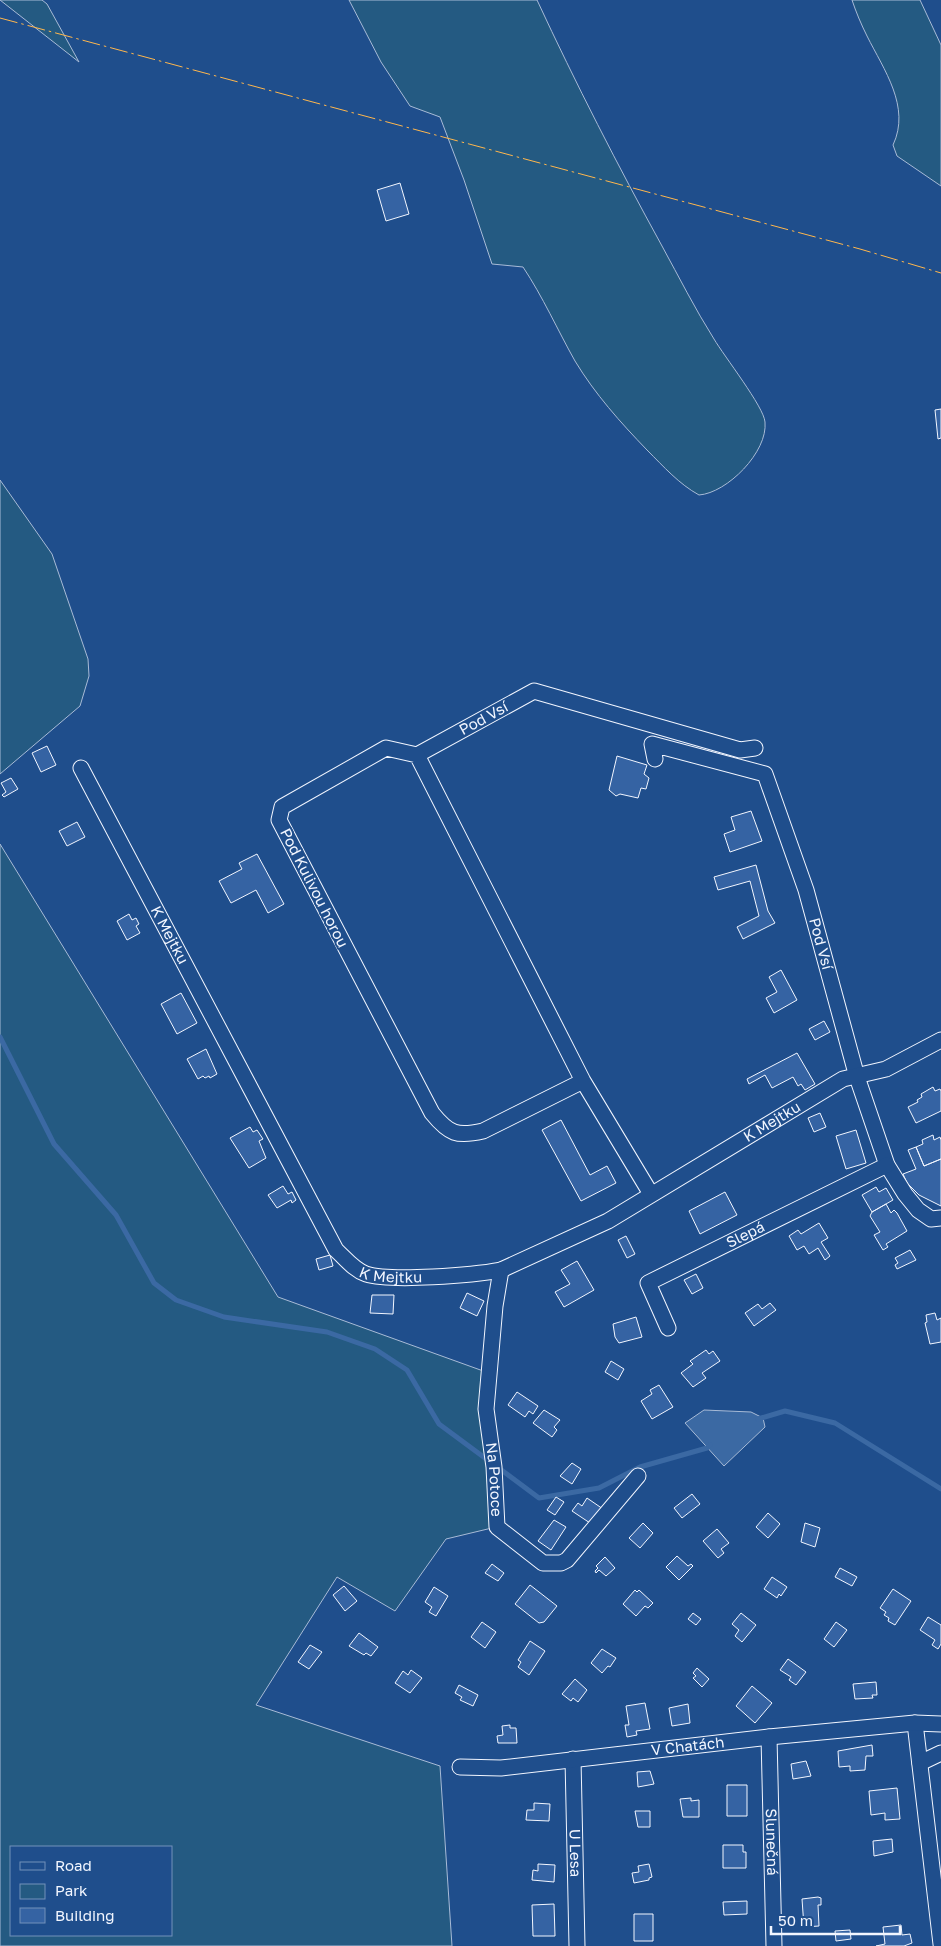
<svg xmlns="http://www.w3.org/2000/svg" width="941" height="1946" font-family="'Golos Text',sans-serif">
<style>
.green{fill:#245a82;stroke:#a8bbd7;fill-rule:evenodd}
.water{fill:#3b69a3;stroke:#a8bbd7}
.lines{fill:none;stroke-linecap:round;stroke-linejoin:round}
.stream{stroke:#3b69a3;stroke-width:5}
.building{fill:#3563a3;stroke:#f2f6ff}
.minor-casing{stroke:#f2f6ff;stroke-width:17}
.minor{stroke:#1f4e8c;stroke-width:15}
.power{stroke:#ffb74d;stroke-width:1;stroke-dasharray:18 4 2.5 4;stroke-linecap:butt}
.labels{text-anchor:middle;stroke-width:4;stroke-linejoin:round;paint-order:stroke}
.street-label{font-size:15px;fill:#f2f6ff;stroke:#1f4e8c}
</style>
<rect width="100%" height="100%" fill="#1f4e8c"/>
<path class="green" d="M0,0H42L47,4L79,62Z
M349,0H537C576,84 618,166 662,246C679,277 695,309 714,339C724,356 764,407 765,422C768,452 727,493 699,495C679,484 664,467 647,450C620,422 595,394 575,361C557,329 543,297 523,267L492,264L464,180L440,117L410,106L381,62Z
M852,0H920L941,45V186L897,156L893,145C911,107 884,70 867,36C861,24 856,12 852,0Z
M0,480L52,554L88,659L89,676L80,706L0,774Z
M0,844L278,1297L486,1372L496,1527L446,1539L395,1611L337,1577L256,1705L440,1766L452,1946H0ZM11,1847H171V1935H11Z"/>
<path class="water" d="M704,1410L751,1412L763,1418L765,1427L724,1466L685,1423Z"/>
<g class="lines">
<path class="stream" d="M0,1037L54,1144L116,1215L154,1283L176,1300L224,1317L327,1332L375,1349L407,1370L439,1424L489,1461
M758,1419L785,1411L835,1423L941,1489
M496,1466L539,1498L599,1488L640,1467L707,1448L710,1445"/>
</g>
<path class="building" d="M400,183L409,214L386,221L377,190Z
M941,409V438L938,439L935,410Z
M47,746L56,765L41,772L32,753Z
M617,756L647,765L644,774L649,778L646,789L641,788L638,798L620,794L616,796L609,790Z
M11,778L18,789L4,797L2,795L6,792L1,783Z
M751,811L762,841L730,852L724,834L735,830L731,817Z
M77,822L85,837L67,846L59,831Z
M257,854L284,904L268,913L256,890L231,903L219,881L242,869L239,863Z
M756,865L768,911L775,923L743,939L737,927L759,916L750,881L718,890L714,877Z
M129,914L132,920L136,918L139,924L136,926L140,933L127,940L117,921Z
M781,970L797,1000L774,1013L766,998L777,992L769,977Z
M181,993L197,1023L177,1034L161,1004Z
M824,1021L830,1032L815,1040L809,1029Z
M206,1049L217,1074L210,1078L209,1076L205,1078L203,1076L198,1079L187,1059Z
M797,1053L815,1084L805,1090L801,1084L798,1086L793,1077L772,1088L765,1075L749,1084L747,1079Z
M933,1087L935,1091L940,1089L941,1091V1111L916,1123L908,1107L918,1102L917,1100L922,1097L921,1094Z
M820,1113L826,1127L814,1132L808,1118Z
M561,1120L590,1175L607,1166L616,1183L581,1201L542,1130Z
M250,1127L253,1132L257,1130L263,1139L259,1141L266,1158L249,1168L230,1138Z
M856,1130L866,1163L846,1169L836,1136Z
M933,1135L934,1140L940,1137L941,1140V1159L924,1166L916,1147L923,1144L922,1140Z
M916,1147L924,1166L941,1159V1206L919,1195L907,1183L903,1174L916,1169L908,1150Z
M283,1186L288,1194L292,1192L296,1200L292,1203L291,1200L277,1208L268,1195Z
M876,1187L879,1192L886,1188L893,1200L872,1212L862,1195Z
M725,1192L737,1215L700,1234L689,1211Z
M886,1204L891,1213L894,1210L897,1213L907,1231L886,1244L888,1247L883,1250L874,1235L880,1232L870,1216L872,1212Z
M819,1223L828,1238L821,1242L830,1256L825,1260L818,1248L809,1254L804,1246L797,1250L789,1236L798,1230L801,1234Z
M626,1236L635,1254L627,1258L618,1240Z
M910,1250L916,1260L897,1269L895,1265L898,1263L895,1258Z
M330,1255L333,1266L319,1270L316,1259Z
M577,1261L594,1290L564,1307L555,1292L570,1284L561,1270Z
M696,1274L703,1288L692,1294L684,1280Z
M467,1293L484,1301L477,1316L460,1308Z
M372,1295H394L393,1314L370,1313Z
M770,1303L776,1310L754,1326L745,1313L758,1304L762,1309Z
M935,1313L937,1320L941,1318V1342L930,1344L925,1323L927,1322L926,1315Z
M636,1317L642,1337L619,1343L615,1337L613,1324Z
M706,1350L709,1354L713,1351L720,1361L702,1373L706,1378L693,1387L681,1373L693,1364L690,1361Z
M611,1361L624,1369L618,1380L605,1372Z
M659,1385L673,1407L652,1419L641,1401L652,1394L650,1390Z
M517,1392L538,1406L533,1414L529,1411L525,1417L508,1405Z
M544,1410L560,1420L554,1427L557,1430L552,1437L533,1423Z
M572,1463L581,1469L572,1484L560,1476Z
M692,1494L700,1504L682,1518L674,1508Z
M556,1497L564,1502L555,1515L547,1510Z
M587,1498L603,1509L590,1523L572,1511L578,1503L582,1506Z
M768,1513L780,1524L768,1538L756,1527Z
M554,1520L566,1527L551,1550L538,1541Z
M643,1523L653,1533L640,1548L629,1538Z
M805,1523L820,1528L815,1547L801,1542Z
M717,1529L729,1543L721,1549L724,1553L718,1558L703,1541Z
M677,1556L688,1566L691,1564L693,1566L679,1580L666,1567Z
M605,1557L615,1568L606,1576L599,1570L596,1573L595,1571L598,1568L596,1566Z
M492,1564L504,1573L498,1581L485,1573Z
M840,1568L857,1577L852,1586L835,1577Z
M772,1577L787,1587L781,1596L779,1594L777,1598L764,1589Z
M530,1585L557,1606L544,1622L539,1623L515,1604Z
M344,1586L357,1601L345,1611L333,1595Z
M434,1587L448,1596L436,1616L429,1612L432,1607L425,1602Z
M893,1589L911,1601L895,1625L888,1621L889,1618L884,1615L886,1612L880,1608Z
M635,1590L637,1592L639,1590L653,1603L648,1608L645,1606L636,1616L623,1604Z
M693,1613L701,1619L696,1625L688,1619Z
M741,1613L756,1625L742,1642L735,1636L739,1630L732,1624Z
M928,1617L941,1625V1644L938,1649L932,1645L935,1640L920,1630Z
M482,1622L496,1632L485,1648L471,1637Z
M836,1622L847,1630L834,1647L824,1639Z
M359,1633L378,1647L371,1656L366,1653L364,1655L349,1646Z
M530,1641L545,1651L529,1675L518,1667L521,1662L518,1660Z
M310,1645L322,1652L309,1669L298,1662Z
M602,1649L616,1658L610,1667L608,1666L602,1673L591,1663Z
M788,1659L806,1672L796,1685L789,1680L791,1677L780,1670Z
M697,1668L709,1679L702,1687L693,1678L696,1676L693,1673Z
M411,1670L422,1678L410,1693L395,1683L403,1671L408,1675Z
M575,1679L587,1690L578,1702L573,1698L571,1701L562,1694Z
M876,1682L877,1695H872L873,1698L855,1699L853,1684Z
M459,1685L478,1695L473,1706L460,1700L462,1697L455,1693Z
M752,1686L772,1703L755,1723L736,1706Z
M645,1703L650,1729L636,1731L637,1735L627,1737L625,1725H629L626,1706Z
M688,1704L690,1723L672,1726L669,1708Z
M510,1725V1728H516L517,1743H498L497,1736L503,1735L502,1726Z
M872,1745L873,1756H866L865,1770L850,1771V1766L839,1767L838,1751Z
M806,1761L811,1776L793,1779L791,1764Z
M650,1771L654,1784L638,1787L637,1772Z
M727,1785H747V1816H727Z
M897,1788L900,1819L885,1820V1813L871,1815L869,1791Z
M691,1798V1801L699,1800V1817H683L680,1799Z
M534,1803L550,1804L549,1821L526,1820L527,1810H534Z
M635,1811H650V1827H638Z
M892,1839L893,1852L874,1856L873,1841Z
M723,1845H743V1852H746V1868H723Z
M538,1864L555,1865L554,1882L532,1880L533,1870L538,1871Z
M649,1864L652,1877L649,1878V1880L634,1883L632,1873L639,1872L638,1866Z
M818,1897L821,1898V1905H818L819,1926L804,1927L802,1899Z
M747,1901V1914L724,1915L723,1902Z
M554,1904L555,1936H533L532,1905Z
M634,1914H653V1941H634Z
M901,1925L902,1935L910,1934L912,1943L904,1946H876L885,1944L883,1927Z
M850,1930L851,1939L836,1941L835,1931Z"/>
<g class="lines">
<defs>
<g id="minor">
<path id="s1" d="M417,755L534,691L740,750L755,748"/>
<path id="s2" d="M655,759L652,744L765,774L806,890L857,1077L887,1165L905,1194L918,1210L931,1219L941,1218"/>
<path id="s3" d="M81,768L336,1250C345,1258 354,1270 366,1274C391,1282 474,1275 501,1270L608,1221L843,1079L886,1069L941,1040"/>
<path d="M583,1081L483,1131C457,1137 449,1134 432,1113L279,820L282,807L386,748L417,755L583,1081L651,1194"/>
<path id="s4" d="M501,1270L495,1306L486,1409L494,1467L497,1527L543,1563H561L567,1560L638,1476"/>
<path id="s5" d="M668,1328L648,1283L887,1165"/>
<path d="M915,1723L941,1944"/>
<path id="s6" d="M769,1737L774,1946"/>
<path id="s7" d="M573,1759L577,1946"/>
<path d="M920,1763L941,1753"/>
<path id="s8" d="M460,1767L501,1768L769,1737L915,1723L941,1724"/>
</g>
</defs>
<use href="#minor" class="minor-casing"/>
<use href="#minor" class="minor"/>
<path class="power" d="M0,18L860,249L941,273"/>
</g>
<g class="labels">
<g class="street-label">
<text dy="5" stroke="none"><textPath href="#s1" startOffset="76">Pod Vsí</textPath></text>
<text transform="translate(314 888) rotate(63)" y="5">Pod Kulivou horou</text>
<text dy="5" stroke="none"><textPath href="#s3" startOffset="189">K Mejtku</textPath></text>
<text dy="5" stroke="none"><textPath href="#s2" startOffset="311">Pod Vsí</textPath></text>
<text dy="5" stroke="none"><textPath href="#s3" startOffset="1029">K Mejtku</textPath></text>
<text dy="5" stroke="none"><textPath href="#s5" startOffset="158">Slepá</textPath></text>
<text dy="5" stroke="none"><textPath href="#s3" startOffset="609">K Mejtku</textPath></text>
<text dy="5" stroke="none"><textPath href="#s4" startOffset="211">Na Potoce</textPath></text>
<text dy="5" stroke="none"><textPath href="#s8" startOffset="229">V Chatách</textPath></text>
<text dy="5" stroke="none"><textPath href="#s6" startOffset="105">Slunečná</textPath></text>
<text dy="5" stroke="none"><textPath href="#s7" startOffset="94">U Lesa</textPath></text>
</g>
</g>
<rect x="10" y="1846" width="162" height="90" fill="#1f4e8c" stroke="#7391ba"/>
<rect x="20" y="1862" width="25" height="8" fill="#1f4e8c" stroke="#7391ba"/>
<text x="55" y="1871" font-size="15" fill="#f2f6ff">Road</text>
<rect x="20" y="1884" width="25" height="15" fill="#245a82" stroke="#7391ba"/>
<text x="55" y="1896" font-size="15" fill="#f2f6ff">Park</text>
<rect x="20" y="1908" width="25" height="15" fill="#3563a3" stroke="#7391ba"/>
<text x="55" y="1921" font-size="15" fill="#f2f6ff">Building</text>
<path d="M771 1926v8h129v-8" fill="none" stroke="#f2f6ff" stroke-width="2.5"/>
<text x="778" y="1926" font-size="15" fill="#f2f6ff" stroke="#1f4e8c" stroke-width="4" paint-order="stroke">50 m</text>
</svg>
